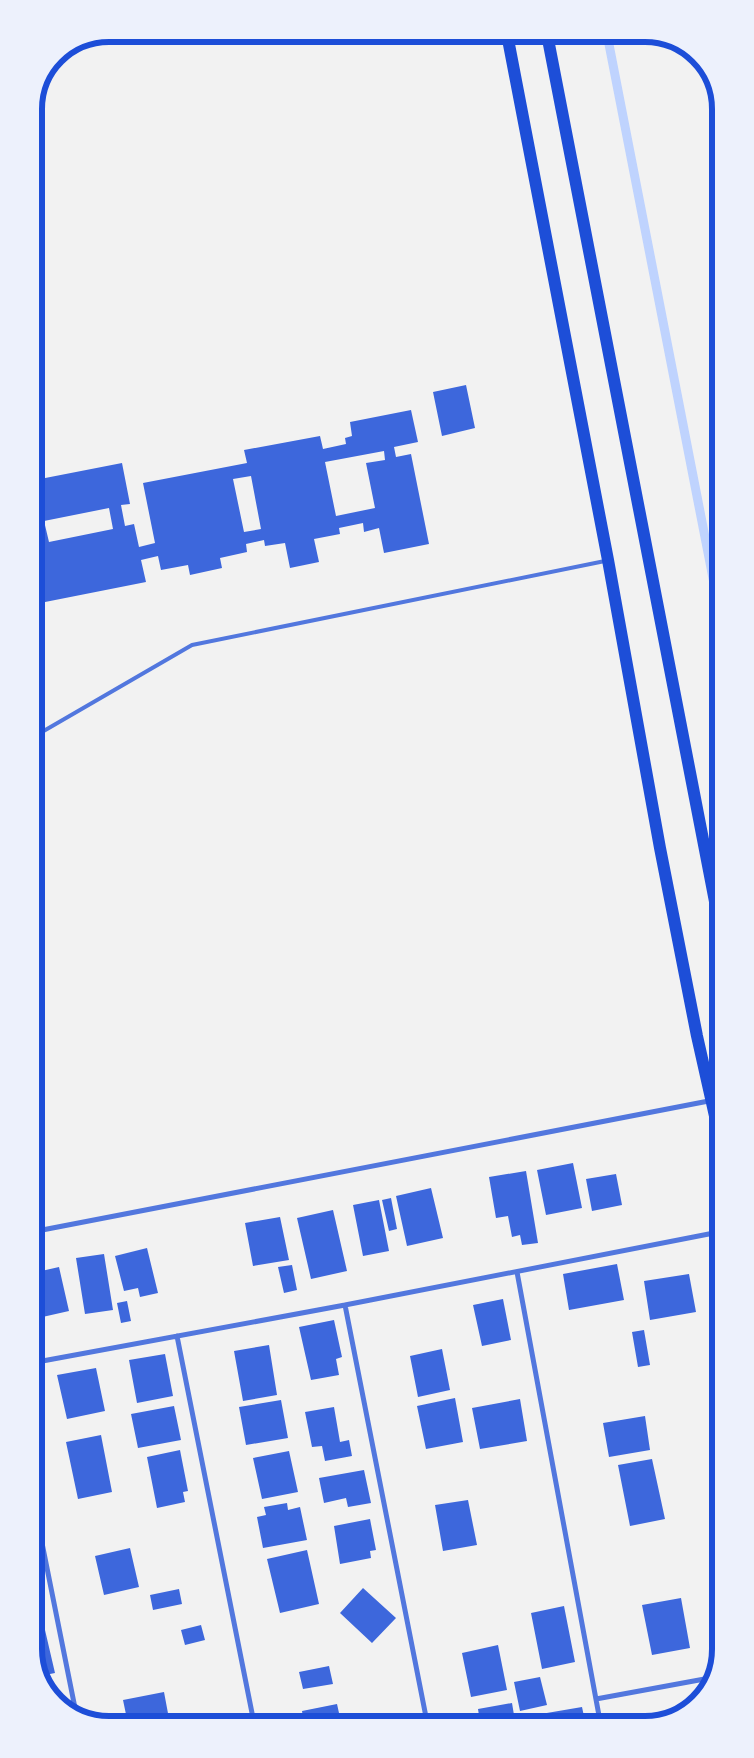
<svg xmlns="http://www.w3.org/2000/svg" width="754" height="1758" font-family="'Roboto Condensed',sans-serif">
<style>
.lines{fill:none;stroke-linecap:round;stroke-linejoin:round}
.stream{stroke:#bfd3fe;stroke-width:9}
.building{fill:#3d67dc;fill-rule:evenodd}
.service{stroke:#5277de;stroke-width:4}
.minor{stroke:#5277de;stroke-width:5}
.primary{stroke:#1d4ed8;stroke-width:12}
.rim{fill:none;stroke:#1d4ed8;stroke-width:6}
</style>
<rect width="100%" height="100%" fill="#f2f2f2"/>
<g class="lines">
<path class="stream" d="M607,34L718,604"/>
</g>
<path class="building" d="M466,385L475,428L442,436L433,392Z
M411,410L418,442L394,447L396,457L411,454L429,544L384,553L379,528L364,532L363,523L339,528L340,534L314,539L319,562L290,568L285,543L265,546L264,540L246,544L247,552L220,558L222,568L190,575L188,565L161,570L158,556L141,560L146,582L35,604V480L122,463L130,504L121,505L125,526L134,524L139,547L155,543L143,483L247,463L244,450L320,436L323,449L346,444L345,438L352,436L350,422ZM384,451L385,460L366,463L375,508L336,516L325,462ZM251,476L261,529L244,532L233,479ZM109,508L113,529L49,542L44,521Z
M573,1163L582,1208L546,1215L537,1170Z
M526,1171L538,1243L522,1245L520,1235L512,1237L508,1216L496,1218L489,1177Z
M616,1174L622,1205L592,1211L586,1179Z
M431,1188L443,1238L407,1246L396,1196Z
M391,1198L397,1229L389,1231L382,1200Z
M379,1200L389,1251L363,1256L353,1205Z
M333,1210L347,1271L311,1279L297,1218Z
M280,1217L289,1260L253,1266L245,1223Z
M147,1248L158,1293L140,1297L138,1288L124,1291L115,1256Z
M104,1254L113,1310L85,1314L76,1258Z
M617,1264L624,1300L569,1310L563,1274Z
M292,1265L297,1290L284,1293L278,1267Z
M59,1267L69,1311L38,1318L37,1272Z
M689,1274L696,1312L650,1320L644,1281Z
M503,1299L511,1340L482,1346L473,1305Z
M127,1301L131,1321L121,1323L117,1303Z
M334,1320L342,1357L336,1359L339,1375L311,1380L299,1327Z
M644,1330L650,1365L638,1367L632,1332Z
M269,1345L277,1395L243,1401L234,1351Z
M442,1349L450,1390L418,1397L410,1356Z
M165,1354L173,1396L137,1403L129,1360Z
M96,1368L105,1411L67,1419L57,1375Z
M455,1398L463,1442L426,1449L417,1406Z
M520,1399L527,1441L480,1449L472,1408Z
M281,1400L288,1438L246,1445L239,1407Z
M174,1406L181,1440L138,1448L131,1414Z
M334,1407L340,1442L349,1440L352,1456L325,1461L322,1446L312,1447L305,1412Z
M645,1416L650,1450L609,1457L603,1423Z
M101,1435L112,1492L78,1499L66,1442Z
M180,1450L188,1491L183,1492L185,1502L157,1508L147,1457Z
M289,1451L298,1492L262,1499L253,1458Z
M652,1459L665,1519L630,1526L618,1465Z
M364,1470L371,1503L348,1507L346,1498L324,1503L319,1478Z
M468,1500L477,1545L443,1551L435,1505Z
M287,1503L288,1510L300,1507L307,1540L263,1548L257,1517L266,1515L264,1507Z
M370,1519L376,1550L370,1551L371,1558L340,1564L334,1526Z
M130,1548L139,1587L104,1595L95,1556Z
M307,1550L319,1604L280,1613L267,1559Z
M37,1588L45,1622L38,1624Z
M363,1588L396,1618L372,1643L340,1613Z
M179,1589L182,1604L153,1610L150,1595Z
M681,1598L690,1648L652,1655L642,1605Z
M564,1606L575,1662L542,1669L531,1613Z
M201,1625L205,1640L185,1645L181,1630Z
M45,1630L55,1673L40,1676L38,1673V1631Z
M498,1645L507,1690L471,1697L462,1653Z
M329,1666L333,1684L303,1689L299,1672Z
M540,1677L547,1705L520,1711L514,1682Z
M164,1692L170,1724H128L123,1700Z
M512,1703L515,1721L480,1722L478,1709Z
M337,1704L341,1722L304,1723L302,1711Z
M582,1707L585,1721H536L535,1715Z"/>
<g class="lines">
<path class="service" d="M35,736L192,645L605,561"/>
<path class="minor" d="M37,1231L719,1099
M517,1272L600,1721
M345,1305L427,1722
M177,1336L254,1723
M37,1362L345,1305L719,1232
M37,1518L76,1713
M596,1699L710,1678"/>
<path class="primary" d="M507,34L608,560L660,848L697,1036L719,1134
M547,34L718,917"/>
</g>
<path d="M0 0H754V1758H0ZM109 42H645A67 67 0 0 1 712 109V1649A67 67 0 0 1 645 1716H109A67 67 0 0 1 42 1649V109A67 67 0 0 1 109 42Z" fill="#edf1fc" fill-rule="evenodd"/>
<path class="rim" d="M109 42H645A67 67 0 0 1 712 109V1649A67 67 0 0 1 645 1716H109A67 67 0 0 1 42 1649V109A67 67 0 0 1 109 42Z"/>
</svg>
